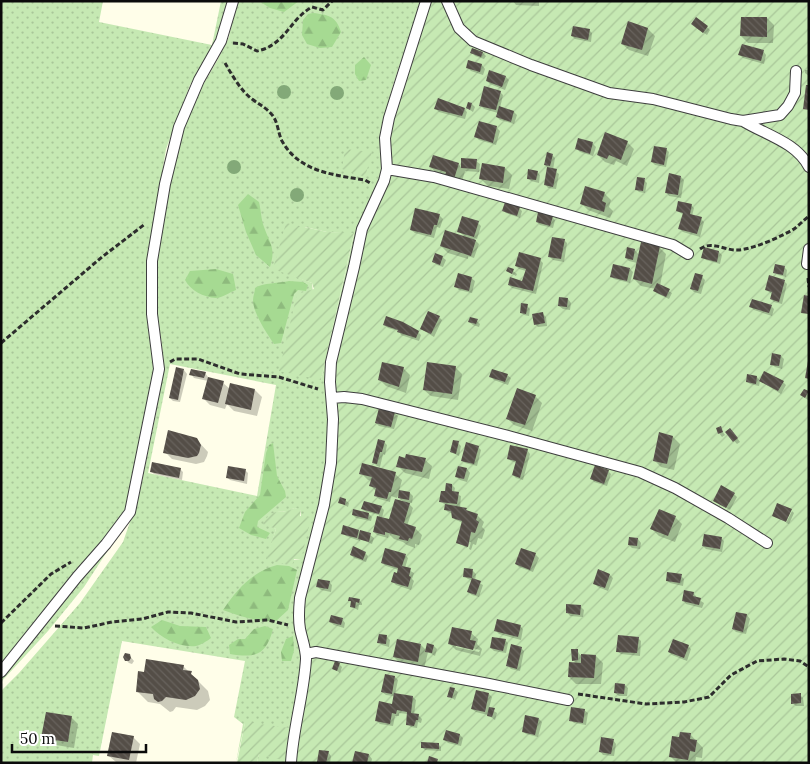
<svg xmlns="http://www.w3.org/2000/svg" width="810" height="764" font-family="Lora,serif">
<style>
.grass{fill:url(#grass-dots);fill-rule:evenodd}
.forest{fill:url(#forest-firs)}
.garden{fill:url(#garden-furrows)}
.shadow{fill:#0003;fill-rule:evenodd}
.building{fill:url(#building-back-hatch)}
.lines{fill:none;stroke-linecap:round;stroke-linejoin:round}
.service-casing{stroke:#3e3e3e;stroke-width:12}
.path{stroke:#2d2d2d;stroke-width:3;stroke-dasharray:5 2.5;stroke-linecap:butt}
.service{stroke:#fff;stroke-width:10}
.tree{fill:#83a978}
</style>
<defs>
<pattern id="grass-dots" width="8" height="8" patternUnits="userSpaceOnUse" patternTransform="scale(1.25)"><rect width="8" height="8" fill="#c6e9b3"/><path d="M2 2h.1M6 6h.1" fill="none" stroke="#a9c699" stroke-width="1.8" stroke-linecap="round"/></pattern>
<pattern id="forest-firs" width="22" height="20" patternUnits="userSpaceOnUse" patternTransform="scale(1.25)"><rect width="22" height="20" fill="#a6da92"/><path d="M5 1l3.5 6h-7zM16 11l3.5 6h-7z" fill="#8eba7d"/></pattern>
<pattern id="garden-furrows" width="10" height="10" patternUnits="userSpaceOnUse" patternTransform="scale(1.25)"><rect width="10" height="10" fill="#c6e9b3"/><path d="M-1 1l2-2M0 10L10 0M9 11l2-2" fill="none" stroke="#a9c699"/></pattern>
<pattern id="building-back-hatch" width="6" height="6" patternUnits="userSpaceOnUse" patternTransform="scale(1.25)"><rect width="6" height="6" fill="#544e47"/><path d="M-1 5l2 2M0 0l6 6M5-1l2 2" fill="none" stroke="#68635d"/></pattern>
</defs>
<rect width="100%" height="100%" fill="#fffee9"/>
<path class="grass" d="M1,1H103L99,22L212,45L221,1H227L224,20L216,43L190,85L166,149L157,204L154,370L127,504L112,544L84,587L48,631L1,682Z
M236,1H423C405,52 375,118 382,172L329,428L322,491L294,605L301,661L300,680L287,763H257L259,753L245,723L236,763L243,724L234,717L245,661L122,641L99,756L93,755L92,763H1V691L19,673L80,603L123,542L139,496L156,414L164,364L161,338L155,311L157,254L165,209L180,138L197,95L217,61L229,37ZM305,227L327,232L354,234L321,380L312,283L274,268ZM170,364L276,385L257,496L148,473ZM294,508L301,510V560L267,559L276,529L264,523L277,512L289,511Z"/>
<path class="forest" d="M263,1H299L284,12L270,8L262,3Z
M313,13C329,15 336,16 341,32L332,47L320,48L307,44L302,35L303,20L308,14Z
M364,57L371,65L366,80L359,81L355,74V65Z
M248,194L259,202C261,210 261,219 264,227C270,244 276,248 270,267L256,255L246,232L238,205Z
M216,269L233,274L236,290C230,292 222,298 216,298C203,297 191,291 185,280L190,271Z
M289,281L303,282L308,285L306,291L298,290L294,294L281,343L274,344C267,334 253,313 253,300C253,296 255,292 255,288C262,283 280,283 289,281Z
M273,443L277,476L285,491L286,497L258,521L257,527L270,533L266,539L251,535L239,528L245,512L260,495L266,453L269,445Z
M277,565L289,566L297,570L288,610L276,621C258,622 241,617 223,610C237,589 252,572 277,565Z
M162,620L180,626L206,627L211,638C207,641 201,645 196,646C180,648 161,638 151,627Z
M265,626L273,629C266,656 255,658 230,654L229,645L238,639H245L254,629Z
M293,636L294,650L291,661H282L281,652L286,639Z"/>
<path class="garden" d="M430,1H809V763H295L310,663L307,636L302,623V607L330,498L334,365L365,231L387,187L389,136L395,112Z
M345,149L372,152L365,177L342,169Z
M286,223L327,232L354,233L321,380L279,371L297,294L314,289L312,283L273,269Z
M294,508L301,509L300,516L311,517L301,560L294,559L292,566L266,559L276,529L263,524C273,505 281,516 294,508Z
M245,722L290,728L286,761L259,754L257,763H237Z"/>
<path class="shadow" d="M513,1H539V6L516,5Z
M767,18L774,25L773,43H748L741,36Z
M695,27H707L710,30L707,35Z
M648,29L655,36L648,56L629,50L622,44Z
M589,30L592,33L591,42L575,39L572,36Z
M473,49L483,53L486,56L484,59L475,56L472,52Z
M763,51L766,55L764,64L743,58L740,55Z
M469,61L482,65L485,69L483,75L471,71L467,67Z
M805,70H809V76L805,73Z
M506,77L509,80L505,90L490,84L487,81Z
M500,92L503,95L500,108L514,112L517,115L514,124L500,120L497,117L498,113L484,109L480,105Z
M472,104L475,107L473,112L467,108Z
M436,109H464L467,112L465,119L439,112Z
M497,128L500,131L496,145L479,140L476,137Z
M627,142L634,149L627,166L616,161L614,165L605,162L598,155Z
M592,143L596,147L593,156L580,152L577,149Z
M666,149L669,152L666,167L655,165L652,162Z
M552,155L555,158L553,170L559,174L556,189L548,188L545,184L548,168L545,165Z
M476,161L480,164L479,172L465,171L461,185L437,174L431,167L458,164L462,168Z
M505,168L512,175L509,189L488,186L481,179Z
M537,172L540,175L539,183L531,181L528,178Z
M681,177L684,180L681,198L669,196L666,192Z
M644,180L647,183L645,193L639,192L636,189Z
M604,193L611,200L609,207L613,211L610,218L588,210L581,203Z
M691,205L694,208L692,216L701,219L704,222L700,237L683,232L680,229L684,215L677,211Z
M519,208L522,211L520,218L506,213L503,210Z
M439,215L443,219L440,228L437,227L434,238L415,233L411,230Z
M552,217L555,220L553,228L540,225L537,222Z
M478,223L481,226L477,239L473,238L479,244L474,258L468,256V259L448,253L441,246L465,237L459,231Z
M564,240L567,243L564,262L553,260L550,257Z
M659,247L666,254L660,286L672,293L669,299L658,294L655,291L656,289L641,286L634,279L637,263L629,261L626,258L635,250L639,255Z
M719,252L722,255L720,264L706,260L703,257Z
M442,257L446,260L443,267L437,265L434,262Z
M540,260L543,263L536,294L512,288L509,285L523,283L526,271L519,269L516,266Z
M784,267L787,270L786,277L778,275L774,272Z
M509,268L517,274L516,276L507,271Z
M630,269L633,272L630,283L614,279L611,276Z
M702,277L705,280L701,294L694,292L691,289Z
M471,278L475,281L472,293L459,290L456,287Z
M784,281L787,284L782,304L774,302L771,299L772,294L766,290Z
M568,299L571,303L570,310L563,309L559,306Z
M527,306L530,309L529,316L524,315L521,312Z
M771,306L774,309L772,316L754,310L751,307Z
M543,314L546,317L547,326L538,327L535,324Z
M439,317L442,320L434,337L421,329Z
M477,321L480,324L479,327L473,325L469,322Z
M385,325L418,332L421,335L419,341L401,335L399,331L388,328Z
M781,356L784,359L782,369L775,367L772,364Z
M455,367L462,374L458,400L431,396L424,390Z
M403,368L410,375L406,393L386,386L379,379Z
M184,370L187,374L180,402L173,401L170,398Z
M205,373L208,377V378L223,383L230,389L255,390L262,397L257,416L234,411L227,404L225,409L210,405L203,398L208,381L194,378L191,374Z
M507,375L511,378L508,385L494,380L491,377Z
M757,377L760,381L759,386L750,384L747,381Z
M760,381L783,382L786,385L781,394Z
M808,393H809L808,400L805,398Z
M535,396L542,403L532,431L514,425L507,418Z
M394,413L398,416L394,429L379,426L376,423Z
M720,428L725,435L722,437L719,433Z
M726,432H733L740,442L737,444Z
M660,434L673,437L680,444L674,470L661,467L654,460Z
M196,439L208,452L207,456L204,462L196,464L172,459L165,452Z
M384,442L387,445L385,455L383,454L380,467L377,466L374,463Z
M458,443L461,446L459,456L451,452Z
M478,447L481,450L477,466L465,463L462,460Z
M527,450L530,454L523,480L516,478L513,475L517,463L511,461L508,458Z
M425,460L432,466L429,479L405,473L398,466Z
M459,467L467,469L470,473L467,482L460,480L457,477Z
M180,469L183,472L182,480L154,474L151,471Z
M245,470L248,473L247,484L230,480L227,477Z
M608,471L611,474L607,486L594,482L591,478Z
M361,473L395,474L402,480L399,491L410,493L413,496L412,503L407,502L413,508L407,526L415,528L422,535L419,545L415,544V548L407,545L403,542L394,539L389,534L388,538L377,535L374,532L379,515L367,512L372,517L371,521L356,518L353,515L368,514L363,509L381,507L384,510L382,518L395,522L404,503L398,496L397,498L391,496L390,502L379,499L376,496L377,492L371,486L372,481L368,480Z
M452,485L455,488L454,493L461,496L460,508L477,515L484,522L482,527L485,530L482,539L478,538L476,545L473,544L471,550L469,549L471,542H469L467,548L457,542L463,523L456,520L453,517L452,513L448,512L445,509L446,505L441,502Z
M734,494L737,497L730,510L714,501Z
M345,500L349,503L348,507L339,502Z
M792,511L794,513L789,524L786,523Z
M675,517L682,524L675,542L659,536L652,529Z
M359,531L361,533L370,535L374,538L372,544L360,539V541L346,536L343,533Z
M721,538L724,541L722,552L706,549L703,546Z
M638,539L641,543L640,549L632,548L629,545Z
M522,549L536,555L539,558L533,572L519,567L516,564Z
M365,553L368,556L366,562L354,558L351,555Z
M405,555L408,558L405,568L414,573L412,579L414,581L411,590L396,585L393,582L399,570L386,566L382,563Z
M473,571L476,574L475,581L483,585L479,597L472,595L468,592L472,580L468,579L464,576Z
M610,575L613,578L608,591L598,587L595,584Z
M681,576L684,579L683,586L670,583L667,580Z
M329,582L332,585L331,592L321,590L318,587Z
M693,593L696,596V598L704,603L702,608L686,604L683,600Z
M349,600H359L362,603V605H359L358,610L352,607V603Z
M581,607L584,610L583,617L570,616L567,612Z
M737,613L747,615L750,619L746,634L736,632L733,629Z
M342,619L345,623L344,628L334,625L330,622Z
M520,626L523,629L521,640L499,634L496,631Z
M471,633L478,639L477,644L482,649L480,656L456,650L449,643ZM456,644L480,650L479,652L456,647Z
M387,637L390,640L389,647L382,645L379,642Z
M638,638L641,641L640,656L621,654L617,651Z
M505,640L508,643L506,653L494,651L491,648Z
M421,645L427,651L434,646L437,649L435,656L428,652L424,669L401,664L394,657Z
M688,646L691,649L687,661L672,655L669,652Z
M521,648L524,651L520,671L511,669L508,666Z
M577,650L580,655L596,656L603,663L601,684H576L569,677L577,664L573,660Z
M129,655L134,661L132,664L129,663L126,660Z
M339,664L342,667L340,673L334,669Z
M183,666L208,691L210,700L205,706L197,710L176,707L173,711L170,712L160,704L148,702L137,691Z
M395,677L398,680L395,694L413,697L416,700L414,715L419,716L422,719L421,723L418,722L417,728L411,727L408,724V714L399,713V716H395L393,726L380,724L377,721L393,705L394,696L386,695L382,692Z
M625,685L628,688L627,696H619L615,693Z
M454,689L458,692L455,700L449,696Z
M489,694L492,697L489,708L497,713L495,720L488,715L476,712L472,709Z
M800,695L803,698L804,706H796L792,703Z
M584,710L588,713L586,725L574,723L571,720Z
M71,717L78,724L74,748L50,744L43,737Z
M539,719L542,722L538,737L526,734L523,731Z
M690,734L703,748L702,758L696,757L695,763H677L670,756L680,738Z
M460,735L463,738L461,746L448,743L445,740Z
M133,737L140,744L136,763L116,762L109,756Z
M613,740L616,744L614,756L603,755L600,751Z
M438,744L441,747V751L425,750L422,747Z
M328,752L331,756L330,763H320L318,762Z
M369,755L372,759L371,763H353Z"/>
<path class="building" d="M696,17L708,26L703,33L691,24Z
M741,17H767V37L740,36Z
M628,21L648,28L642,50L621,44Z
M573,26L590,29L588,40L571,36Z
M742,44L764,50L761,61L738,55Z
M472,48L483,52L481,57L470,53Z
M468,60L482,64L480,72L466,68Z
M489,70L506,76L502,87L486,81Z
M806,85H809V110L803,109Z
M484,86L501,91L496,110L479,106Z
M438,98L465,108L462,116L434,109Z
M468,102L472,103L470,110L466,108Z
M499,106L514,111L511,122L496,117Z
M479,121L497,126L493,143L474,137Z
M605,132L628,141L621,160L609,155L607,159L597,155Z
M578,138L593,142L590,154L575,149Z
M654,146L667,148L664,165L651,162Z
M547,152L553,154L550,166L544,165Z
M433,155L459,163L454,179L445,176L446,172L429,167Z
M461,158L477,159L476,169L461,168Z
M482,163L505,167L503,183L479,179Z
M547,167L557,169L553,187L544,185Z
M528,169L538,171L536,180L527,179Z
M669,173L681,176L678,195L665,193Z
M637,177L645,178L643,191L635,190Z
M585,186L605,192L602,201L606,203L604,212L580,204Z
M678,201L692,204L690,214L702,217L697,234L678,229L683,213L676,211Z
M505,202L520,207L517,216L502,211Z
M415,208L440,214L437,225H434L431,235L410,230Z
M538,212L553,216L550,226L536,222Z
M462,216L479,221L474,237L457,232Z
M445,230L476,240L471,256L440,246Z
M552,237L565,239L561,259L548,257Z
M641,242L660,246L652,284L633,279Z
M627,247L635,249L633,260L625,258Z
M704,247L719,251L717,262L701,258Z
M519,252L541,258L533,291L508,285L510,277L522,281L526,269L515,266Z
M435,253L443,256L440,265L432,262Z
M613,264L630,268L627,281L610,277Z
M775,264L785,266L783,275L773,273Z
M508,267L514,269L512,274L506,271Z
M458,273L472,277L469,291L454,287Z
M695,273L703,275L698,291L690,289Z
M769,275L785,280L779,302L770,299L772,292L765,290Z
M657,283L670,289L666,297L653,291Z
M804,295L809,296V314L801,313Z
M559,297L568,298L567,307L558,306Z
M752,299L772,305L769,313L749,307Z
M521,303L528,304L526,314L520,313Z
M428,311L440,316L431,334L420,329Z
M543,312L545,323L534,325L532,314Z
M386,316L403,322L419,331L416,338L397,332L398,330L383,325Z
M470,317L478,319L476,324L468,322Z
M772,353L781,355L779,366L770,365Z
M808,361H809V379L805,378Z
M382,362L404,367L399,387L378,380Z
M427,362L456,366L452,394L423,390Z
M176,367L184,369L178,400L169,398Z
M191,369L206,372L204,378L189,375Z
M492,369L508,374L505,382L489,377Z
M764,371L784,381L778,391L759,381Z
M747,374L757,376L756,384L746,382Z
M208,377L224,381L218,403L202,399Z
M230,383L255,389L251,410L225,404Z
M517,388L536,395L525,425L506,419Z
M804,389L809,391L805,398L800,395Z
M379,408L395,412L391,427L375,423Z
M721,426L723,432L718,434L716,428Z
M730,428L738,438L733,442L725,432Z
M168,430L197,438L201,445L199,453L197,456L188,458L163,453Z
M659,432L673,436L667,464L653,461Z
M378,439L385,441L382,452H380L377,464L372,463Z
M453,440L459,441L456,454L450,452Z
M466,442L479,446L474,464L461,461Z
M510,445L528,449L520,478L512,475L516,461L507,459Z
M406,454L426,458L422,472L396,467L399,456L405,458Z
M152,462L181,468L179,478L150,472Z
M362,463L396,472L391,492H389L387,499L374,496L376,488L369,486L372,477L359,474Z
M595,465L609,470L604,484L590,479Z
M228,466L246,469L244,481L226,478Z
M458,466L467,468L464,479L455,477Z
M446,483L452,484V491L459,492L457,504L439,502L441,491H445Z
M721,485L735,493L726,508L713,501Z
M399,490L410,492L409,500L398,498Z
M340,497L346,499L345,505L338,503Z
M395,499L410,503L404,523L416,527L412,539L409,538L408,541L399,539L400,536L385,532V535L373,532L377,516L389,519Z
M364,501L382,506L379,514L361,509Z
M777,503L792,509L786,522L772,516Z
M445,504L467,508L466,510L478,514L476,520L479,522L475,533L471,532L468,547L456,543L462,521L452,518L451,511L444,510Z
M353,509L369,513L368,519L352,515Z
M659,509L676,516L668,536L650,529Z
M343,525L359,530L357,538L341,534Z
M360,530L371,533L369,542L358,539Z
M704,534L722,537L720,549L702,546Z
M629,537L638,538L637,546L628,545Z
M353,546L366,552L363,560L350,555Z
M385,548L406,554L402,566L411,568L409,576L411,577L408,587L391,582L394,572L397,573L398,568L381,563Z
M521,548L536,553L530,570L515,564Z
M464,568L473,569L472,578L463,577Z
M598,569L610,574L605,588L593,584Z
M667,572L682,574L680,583L666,581Z
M472,578L481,581L476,595L467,592Z
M318,579L330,581L328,589L316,587Z
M684,590L694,592L693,596L701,598L699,605L682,601Z
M349,597L360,599L359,603L356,602L355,608L350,607L351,601H348Z
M566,604L581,605L580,615L566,613Z
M736,612L747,614L743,632L732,629Z
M331,615L343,618L341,625L329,622Z
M497,619L521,625L518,637L494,631Z
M452,627L472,631L470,640L476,641L473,650L448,644Z
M379,634L387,635L386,644L377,643Z
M618,635L639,637L637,653L616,652Z
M492,637L506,639L503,651L490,648Z
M397,639L421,644L418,662L393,657Z
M673,639L689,645L684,658L668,652Z
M427,643L434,645L432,653L425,652Z
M511,644L522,647L517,669L506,666Z
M571,649H578V660L572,661Z
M125,653L130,654L131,658L129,661H125L123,657Z
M581,654L596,655L594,678L568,677L569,662L581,663Z
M146,659L184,665L183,670L192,671L191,674L198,680L200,689L195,696L186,700L166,697L162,701L158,702L154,699L153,694L136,692L138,671L144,672Z
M335,661L340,663L337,671L332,669Z
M385,674L395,676L392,694L381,692Z
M615,683L625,684L624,694L614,693Z
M450,687L455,688L452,698L447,697Z
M476,690L489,693L485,712L471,709Z
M394,693L413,696L411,713L419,714L418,720H416L414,726L406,725L407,712L397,710L396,714L392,713L390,724L375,721L379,701L392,704Z
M801,693V703L791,704V694Z
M489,707L495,708L492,717L487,716Z
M571,707L585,709L583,723L569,721Z
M46,712L72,716L68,742L41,738Z
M525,715L539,718L535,735L522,732Z
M446,730L460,734L458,744L443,740Z
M112,732L134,736L129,760L107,756Z
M680,732L691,733L690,739L697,740L695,752L690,751L688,760L669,757L672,736L679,737Z
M601,737L614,739L611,754L599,752Z
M421,742L439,743V749L421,748Z
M319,750L329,751L326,763L317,762Z
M355,751L369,754L367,763H352Z
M429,756L438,759L437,763H427Z"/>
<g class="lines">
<defs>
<path id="service" d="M447,1L459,28L473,41L531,65L609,93L653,99L731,119L743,121L780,115L788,106L795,93L796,71
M743,121C766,135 796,142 809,167
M387,169L434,177L673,245L688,254
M807,264L809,249
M332,398L344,397L362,399L512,437L640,472L675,488L728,518L767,543
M306,654L316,652L489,684L568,700
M1,672L77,577L106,544L130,512L159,369L152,314V261L165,184L179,127L199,80L221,41L233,1
M291,763C293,728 304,694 306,659C306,649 302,639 300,629C298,618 299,608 300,598L324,505L331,463L333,419L330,382L331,362L354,267L362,229L384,181L387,169L385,138L389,118L426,1"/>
</defs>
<use href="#service" class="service-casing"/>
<path class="path" d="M233,43L243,44L257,51C262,50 268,48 272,45C289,34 293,18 312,7L323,10L332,1
M225,63C232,75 241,91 252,99C260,105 267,108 273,116C278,123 278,133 282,141C299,172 334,175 365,180L370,183
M700,249C712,240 725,251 738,250C754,249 780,237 794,229C799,225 804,220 809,216
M808,278L809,287
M1,343L102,257L145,224
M170,362L175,359H198L240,374L279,377L318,389
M1,623L51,574L71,562
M55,626L84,628L112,622L142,619L168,612L191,613L236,622L268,620L288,625
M578,694L646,704L684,702L709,697L731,675L757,661L784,659L800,661L809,667"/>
<use href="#service" class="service"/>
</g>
<g class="tree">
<circle cx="284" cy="92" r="7"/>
<circle cx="337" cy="93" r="7"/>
<circle cx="234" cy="167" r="7"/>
<circle cx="297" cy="195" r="7"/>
</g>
<rect width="810" height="764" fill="none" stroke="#0b0b0b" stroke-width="5"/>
<path d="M12 744v8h134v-8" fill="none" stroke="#0b0b0b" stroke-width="2.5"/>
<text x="20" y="744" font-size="15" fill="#0b0b0b" stroke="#ffffff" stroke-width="4" paint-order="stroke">50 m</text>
</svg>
